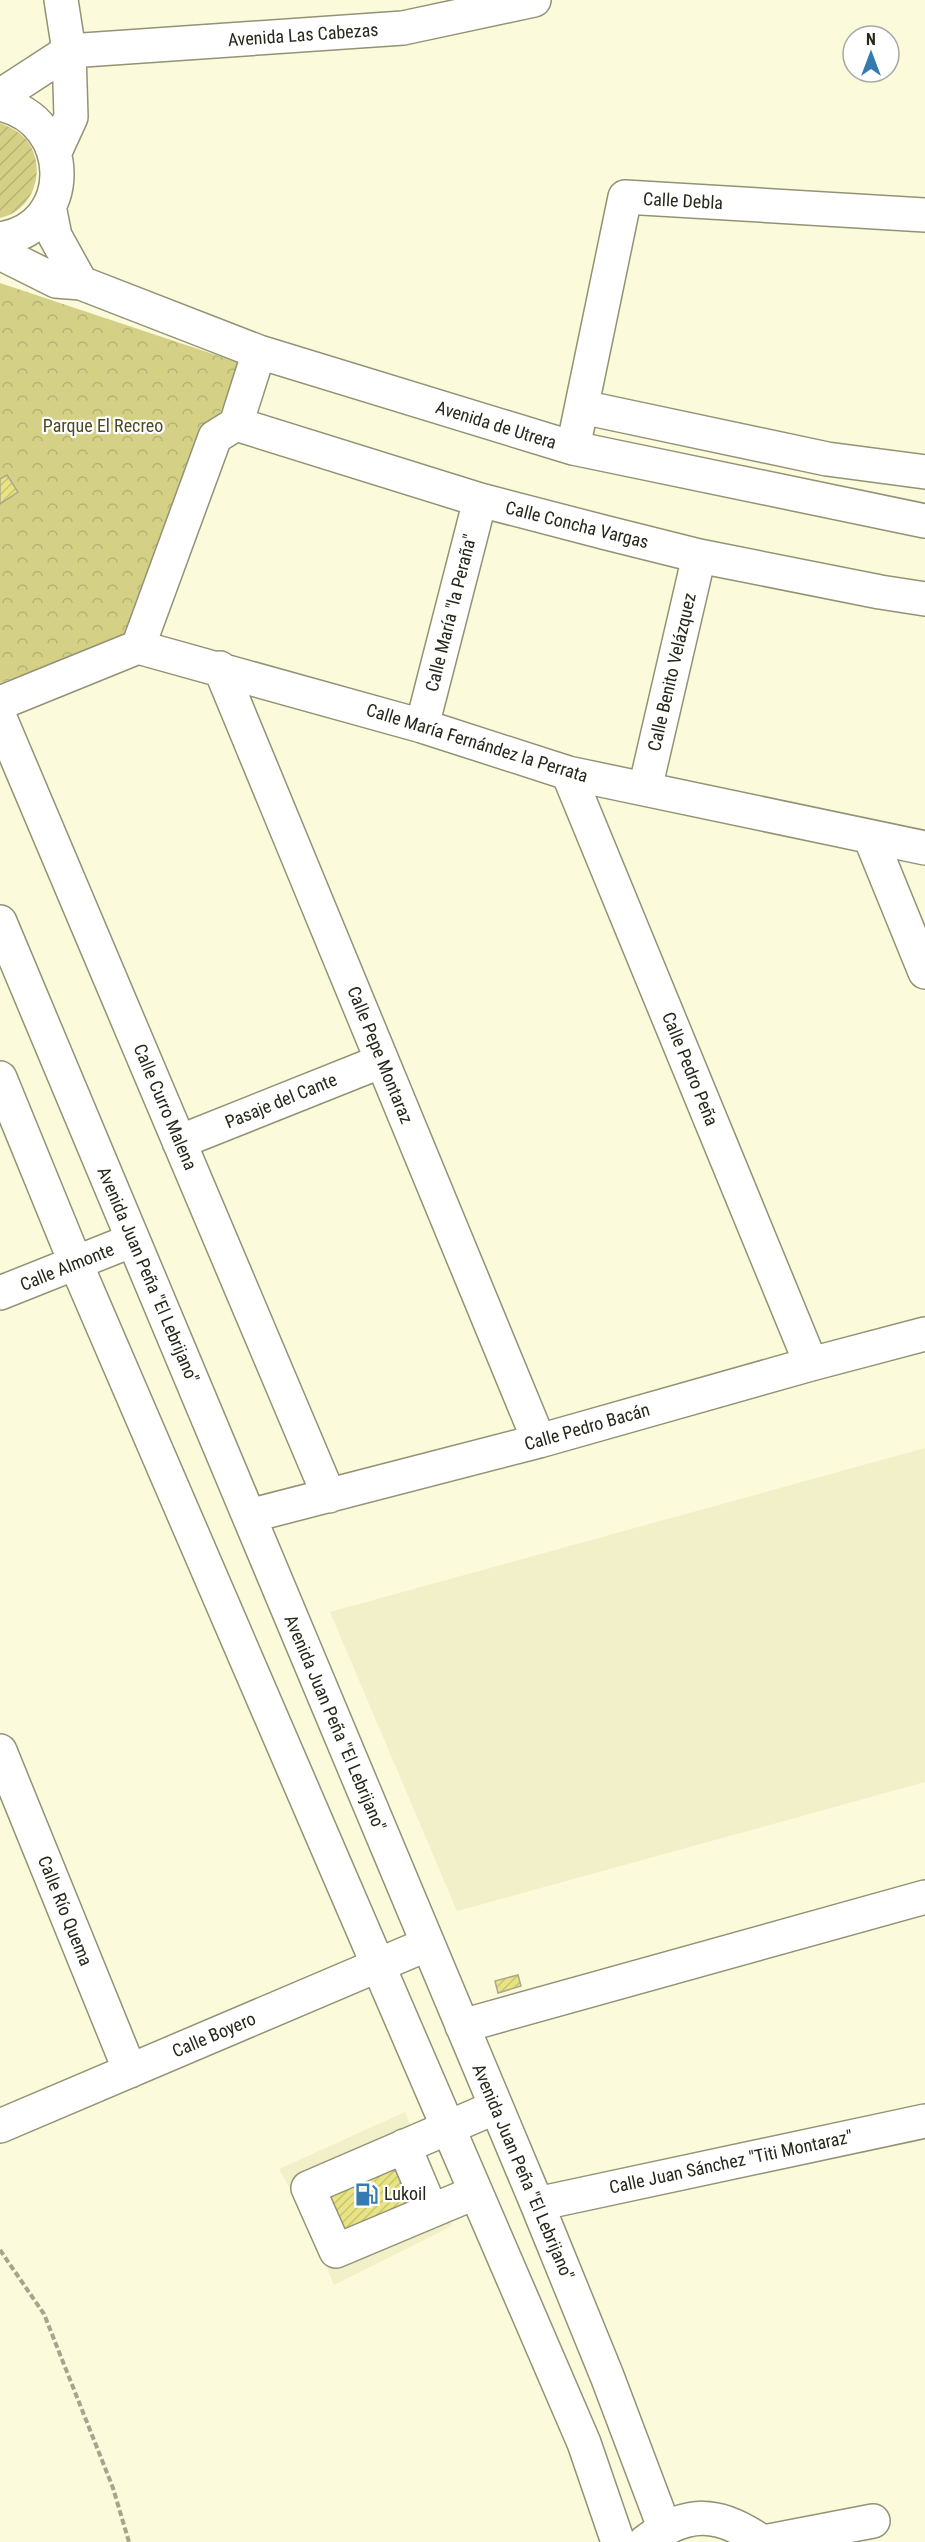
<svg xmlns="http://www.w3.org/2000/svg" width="925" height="2542" font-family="'Roboto Condensed',sans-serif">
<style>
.built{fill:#f1f0c9}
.park{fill:url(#park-crowns)}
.garden{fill:url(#garden-furrows)}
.building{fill:url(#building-hatch);stroke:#aaa98b;stroke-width:1.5}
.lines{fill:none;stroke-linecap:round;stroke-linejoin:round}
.minor-casing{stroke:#939275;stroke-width:36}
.path{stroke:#a5a48d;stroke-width:4;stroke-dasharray:6 3;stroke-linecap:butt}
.minor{stroke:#fff;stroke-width:33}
.labels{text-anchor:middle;stroke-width:4.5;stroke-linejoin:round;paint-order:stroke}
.street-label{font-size:18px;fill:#27271b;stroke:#fff}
.park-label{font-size:18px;fill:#4c4a21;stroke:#fff}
.poi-label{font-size:18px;fill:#27271b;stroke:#fff;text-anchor:start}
</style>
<defs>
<pattern id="park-crowns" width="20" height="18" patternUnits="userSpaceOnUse" patternTransform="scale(1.5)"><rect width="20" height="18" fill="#d4d187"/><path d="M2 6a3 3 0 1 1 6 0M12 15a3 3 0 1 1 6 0" fill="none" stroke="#b6b374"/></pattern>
<pattern id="garden-furrows" width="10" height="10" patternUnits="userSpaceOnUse" patternTransform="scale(1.5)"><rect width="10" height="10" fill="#d4d187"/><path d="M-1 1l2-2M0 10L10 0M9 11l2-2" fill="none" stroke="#b6b374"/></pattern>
<pattern id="building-hatch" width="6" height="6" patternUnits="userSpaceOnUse" patternTransform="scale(1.5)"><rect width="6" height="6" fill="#e8e483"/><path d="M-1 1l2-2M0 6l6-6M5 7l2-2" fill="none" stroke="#c7c471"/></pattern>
</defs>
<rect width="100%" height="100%" fill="#fbfadb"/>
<path class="built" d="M925,1448V1782L457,1911L330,1612Z
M405,2112L452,2226L334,2285L306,2218L279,2169Z"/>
<path class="park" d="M0,283L240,363L132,635L0,683Z"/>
<path class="garden" d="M0,123C10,127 21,132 28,142C47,169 34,211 0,218Z"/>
<path class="building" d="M7,475L18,492L0,504V479Z
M518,1975L521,1986L498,1993L495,1981Z
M385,2168L401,2173L408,2191L403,2208L344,2235L325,2194Z"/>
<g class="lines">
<defs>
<path id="minor" d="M0,96L69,51L403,28L534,0
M0,104C75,120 77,228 0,239
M55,152L71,117L69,51L61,0
M49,206L55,236L81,283
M0,253L56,281L81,283L259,352L573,448L925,521
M582,407L827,459L925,472
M236,424L480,500L607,533L699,556L880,592L925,599
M573,448L625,197L925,215
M138,647L422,726L568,773L925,848
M220,668L539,1441
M0,703L138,647L215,437L236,424L259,352
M0,718L329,1496
M422,726L480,500
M568,773L811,1364
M645,789L699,556
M870,837L925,972
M0,922L537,2204L607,2376L664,2527
M0,1078L76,1264L584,2443L618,2542
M179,1142L382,1061
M0,1293L133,1240
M249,1516L539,1441L811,1364L925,1334
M0,1751L130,2071
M462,2026L925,1897
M0,2126L428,1944
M404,2146L431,2210
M474,2193L336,2251L308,2188L496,2107
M537,2204L925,2121
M645,2542C687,2510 719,2511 762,2542
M764,2542L873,2521"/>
</defs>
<use href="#minor" class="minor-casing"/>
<path class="path" d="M0,2250L44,2314L113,2488L129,2542"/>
<use href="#minor" class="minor"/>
</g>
<defs>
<symbol id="fuel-bare" viewBox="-9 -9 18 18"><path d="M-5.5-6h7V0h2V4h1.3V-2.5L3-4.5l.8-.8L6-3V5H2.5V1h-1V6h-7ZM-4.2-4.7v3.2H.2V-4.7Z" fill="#357bb0" stroke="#fff" stroke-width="2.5" paint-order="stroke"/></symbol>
</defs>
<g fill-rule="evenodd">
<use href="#fuel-bare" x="350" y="2178" width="33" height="33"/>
</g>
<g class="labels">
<g class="street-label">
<text transform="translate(303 35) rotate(-4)" y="6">Avenida Las Cabezas</text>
<text transform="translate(683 201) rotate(3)" y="6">Calle Debla</text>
<text transform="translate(496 425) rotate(17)" y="6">Avenida de Utrera</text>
<text transform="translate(577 525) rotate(14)" y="6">Calle Concha Vargas</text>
<text transform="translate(451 613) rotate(-76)" y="6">Calle María "la Peraña"</text>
<text transform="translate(672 672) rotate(-77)" y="6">Calle Benito Velázquez</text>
<text transform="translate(477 743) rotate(17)" y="6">Calle María Fernández la Perrata</text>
<text transform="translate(380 1055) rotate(68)" y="6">Calle Pepe Montaraz</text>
<text transform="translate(690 1069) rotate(68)" y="6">Calle Pedro Peña</text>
<text transform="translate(281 1101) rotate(-22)" y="6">Pasaje del Cante</text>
<text transform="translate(165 1107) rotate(67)" y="6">Calle Curro Malena</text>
<text transform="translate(67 1267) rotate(-22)" y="6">Calle Almonte</text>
<text transform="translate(148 1275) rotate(67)" y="6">Avenida Juan Peña "El Lebrijano"</text>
<text transform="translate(587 1427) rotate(-16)" y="6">Calle Pedro Bacán</text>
<text transform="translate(335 1723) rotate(67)" y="6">Avenida Juan Peña "El Lebrijano"</text>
<text transform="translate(65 1911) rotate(68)" y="6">Calle Río Quema</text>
<text transform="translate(214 2035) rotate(-23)" y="6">Calle Boyero</text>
<text transform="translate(731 2162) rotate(-12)" y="6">Calle Juan Sánchez "Titi Montaraz"</text>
<text transform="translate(523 2172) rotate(67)" y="6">Avenida Juan Peña "El Lebrijano"</text>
</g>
<g class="park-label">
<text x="103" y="432">Parque El Recreo</text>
</g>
<g class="poi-label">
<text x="384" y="2200">Lukoil</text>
</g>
</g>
<g transform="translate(871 54)"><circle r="28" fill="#ffffff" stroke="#a9a9a4" stroke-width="1.5"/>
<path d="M0-4.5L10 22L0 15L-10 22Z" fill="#357bb0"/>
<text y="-9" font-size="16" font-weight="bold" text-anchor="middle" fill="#27271b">N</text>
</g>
</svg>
